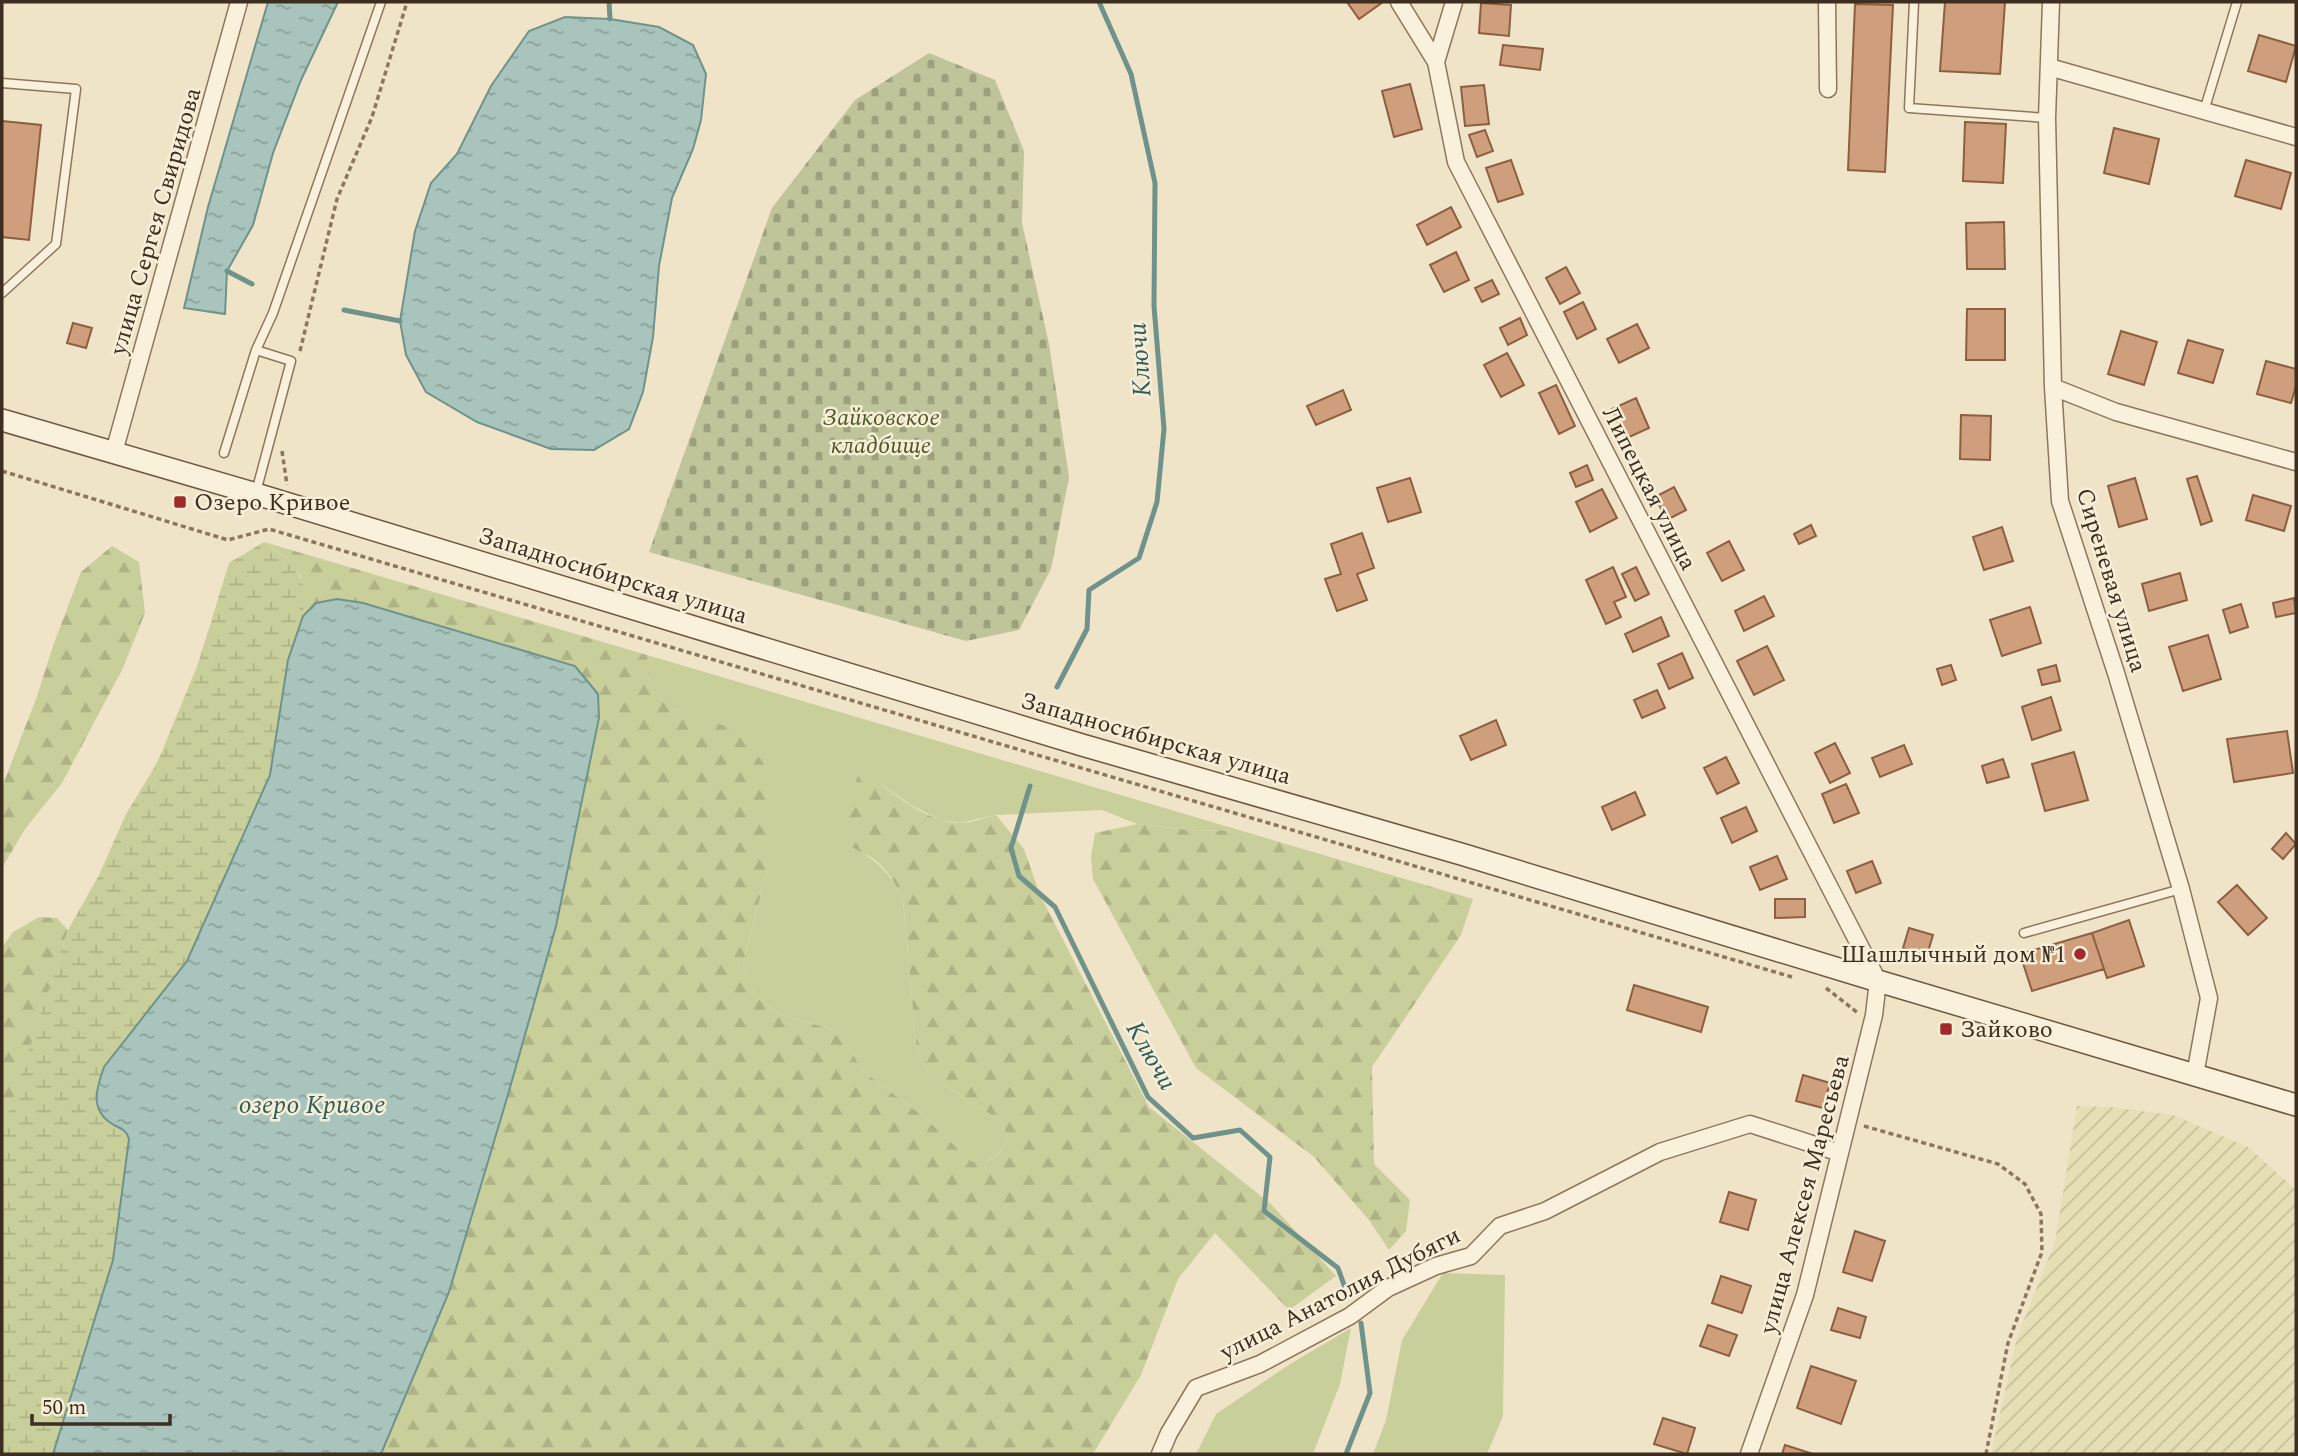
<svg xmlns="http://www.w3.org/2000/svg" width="2298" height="1456" font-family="Spectral,serif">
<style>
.farmland{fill:url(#farmland-furrows)}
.green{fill:#c9cf9b}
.forest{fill:url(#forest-firs)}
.wetland{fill:url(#wetland-marsh)}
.cemetery{fill:url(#cemetery-stones)}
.water{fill:url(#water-ripples);stroke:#6f938a;stroke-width:2}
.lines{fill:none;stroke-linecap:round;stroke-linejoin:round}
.stream{stroke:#6f938a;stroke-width:5}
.building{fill:#cf9f7d;stroke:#8d5f41;stroke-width:2}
.lane-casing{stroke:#8d765c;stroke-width:11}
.street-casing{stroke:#8d765c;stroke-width:19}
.secondary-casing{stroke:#6f573f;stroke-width:24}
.path{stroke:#8d765c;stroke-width:3.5;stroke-dasharray:5 3.5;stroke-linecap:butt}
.lane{stroke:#faf1dc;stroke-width:8}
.street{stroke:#faf1dc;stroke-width:16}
.secondary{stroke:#faf1dc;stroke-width:21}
.poi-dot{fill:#9e2a2b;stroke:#f7eed8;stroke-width:2.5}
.labels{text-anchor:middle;stroke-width:5;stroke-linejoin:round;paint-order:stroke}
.street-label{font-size:24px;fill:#3d2e20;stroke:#f7eed8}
.park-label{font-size:24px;font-style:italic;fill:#4d5a26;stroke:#f7eed8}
.poi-label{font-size:24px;fill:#3d2e20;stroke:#f7eed8;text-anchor:start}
.water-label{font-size:26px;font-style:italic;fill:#2f5d5a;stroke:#f7eed8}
</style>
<defs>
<pattern id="farmland-furrows" width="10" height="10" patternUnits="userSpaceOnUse" patternTransform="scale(1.75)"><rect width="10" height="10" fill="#e6deb5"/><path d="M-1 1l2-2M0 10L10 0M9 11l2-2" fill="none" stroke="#c6bf9b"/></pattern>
<pattern id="forest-firs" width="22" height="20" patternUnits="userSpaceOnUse" patternTransform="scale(1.75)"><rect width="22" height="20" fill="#c9cf9b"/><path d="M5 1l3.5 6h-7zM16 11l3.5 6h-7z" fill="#aeb285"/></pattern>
<pattern id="wetland-marsh" width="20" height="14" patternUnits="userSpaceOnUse" patternTransform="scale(1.75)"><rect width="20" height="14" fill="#c9cf9b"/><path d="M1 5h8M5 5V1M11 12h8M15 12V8" fill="none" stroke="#aeb285"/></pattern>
<pattern id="cemetery-stones" width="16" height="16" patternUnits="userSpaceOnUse" patternTransform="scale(1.75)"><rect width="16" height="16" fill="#bfc49a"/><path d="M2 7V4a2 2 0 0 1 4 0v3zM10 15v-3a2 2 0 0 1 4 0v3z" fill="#9ca07d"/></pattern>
<pattern id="water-ripples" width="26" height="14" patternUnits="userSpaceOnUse" patternTransform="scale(1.75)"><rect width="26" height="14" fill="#a9c4bc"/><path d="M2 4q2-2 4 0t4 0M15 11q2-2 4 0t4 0" fill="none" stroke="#8ba098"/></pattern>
</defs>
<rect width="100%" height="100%" fill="#f0e4c8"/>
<path class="farmland" d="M2077,1106L2110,1107L2173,1115L2248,1147L2296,1190V1454H1991L2017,1337L2055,1242Z"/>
<path class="green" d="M647,655L1239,830L1197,831L1137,824L1102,810L996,815L960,823L940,820L911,805L860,770L849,844C877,862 889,869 903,900L916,1043L923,1065L936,1080L1001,1121C1014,1144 1002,1153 982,1164L971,1161L924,1117L863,1071L848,1046L830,1029L778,1014L754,994L743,964L767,870L734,729C705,719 656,712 648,677C646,670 647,662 647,655Z
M1443,1273L1505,1275L1503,1416L1487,1454H1373L1386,1420L1402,1340Z
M1351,1328L1340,1384L1313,1454H1196L1216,1414L1290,1364Z"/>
<path class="forest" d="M264,542L647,655L648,678L658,696L675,709L734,729L763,762L774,799L767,870L743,964L754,994L778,1014L830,1029L848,1046L863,1071L924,1117L971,1161L982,1164C1002,1154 1014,1143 1001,1121L936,1080L923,1065L916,1043L903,900C896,885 889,871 875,860C865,852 844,848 843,833C842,815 855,787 860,769C889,789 921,820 957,823C969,824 984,818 996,815L1024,849L1040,895L1149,1107L1271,1204L1336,1276L1289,1310L1215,1233L1178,1279L1141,1375L1093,1454H381L449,1292L556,926L599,718L575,666L363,603L337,599L316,603L303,616C306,570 299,567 264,542Z
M112,546L139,562L145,613L123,668L62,783L25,829L2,868V787L36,699L54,643L81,572Z
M1137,824L1197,831L1239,830L1473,899L1461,935L1372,1067L1374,1164L1410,1200L1406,1231L1389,1250L1369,1220L1314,1157L1196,1068L1093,879L1091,857L1095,833Z
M39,917L57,918L68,930L2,1137V947L13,932Z"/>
<path class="wetland" d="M264,542L295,565L305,590L303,616L288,660L270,775L187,961L104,1067L97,1085L110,1123L123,1129L129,1139L113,1260L53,1454H2V1133L68,930L99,875L126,814L157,763L198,664L229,563Z"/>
<path class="cemetery" d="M929,53L995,80L1024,151L1022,223L1049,344L1069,477L1051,569L1019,630L966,641L649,552L772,208L855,100Z"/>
<path class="water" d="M268,2H338L301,80L273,153L253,225L227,271L225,314L184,308L208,207Z
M565,17L610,19L659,27L693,45L706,74L701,120L693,149L672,198L659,266L653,337L643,392L629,429L594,450L551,449L477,422L426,392L406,355L400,321L415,231L431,183L457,154L491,86L529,31Z
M337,599L363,603L575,666L598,694L599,718L556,926L507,1098L449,1292L381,1454H53L113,1260L129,1139C126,1130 122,1129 114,1125C89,1111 96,1089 104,1067L187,961L270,775L288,660L303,616L316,603Z"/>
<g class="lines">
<path class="stream" d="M609,2L610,19
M227,271L252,284
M344,310L400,321
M1057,687L1087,629L1089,590L1139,558L1157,502L1164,429L1154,306L1155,183L1131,74L1099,2
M1030,786L1011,848L1019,876L1055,907L1148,1097L1193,1138L1240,1130L1270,1157L1264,1211L1338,1268L1348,1296
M1346,1454L1370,1393L1361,1323"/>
</g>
<path class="building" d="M1347,2H1383L1359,19Z
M1945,2H2005L2000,74L1940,71Z
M1481,3L1511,5L1509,36L1479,33Z
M1855,4L1893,5L1885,172L1848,170Z
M2259,35L2296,46L2286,82L2248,71Z
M1503,45L1543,49L1540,70L1500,65Z
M1410,84L1422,129L1394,137L1382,91Z
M1484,85L1489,124L1465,126L1461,87Z
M2,121L41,125L29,240L2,237Z
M1965,122L2006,124L2003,183L1963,181Z
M2114,128L2159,139L2149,184L2104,173Z
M1485,130L1493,151L1477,157L1469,135Z
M1511,160L1523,194L1498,202L1486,168Z
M2246,160L2291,173L2281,209L2235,196Z
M1451,207L1461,227L1427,245L1417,225Z
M2004,222L2005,269H1967L1966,223Z
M1456,252L1469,280L1444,292L1430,265Z
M1566,267L1580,293L1560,304L1546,278Z
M1492,280L1499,294L1482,302L1475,288Z
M1583,302L1596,329L1577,339L1564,312Z
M1967,309H2005V360H1966Z
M1520,318L1527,335L1508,345L1500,328Z
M73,323L92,328L86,348L67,343Z
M1637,324L1649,348L1619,363L1607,339Z
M2121,331L2157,342L2144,385L2108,374Z
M2188,340L2223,350L2213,383L2178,373Z
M1507,353L1524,385L1501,397L1484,365Z
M2266,361L2296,369V386L2291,403L2257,394Z
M1556,385L1575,426L1559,434L1539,393Z
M1343,390L1351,410L1316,425L1307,406Z
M1636,398L1649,428L1625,439L1612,409Z
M1961,415L1991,416L1990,460L1960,459Z
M1587,465L1593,480L1576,487L1570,473Z
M2197,476L2212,521L2201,525L2187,479Z
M1410,478L1421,512L1388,522L1377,488Z
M2135,478L2147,519L2119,527L2108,486Z
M1674,487L1686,510L1667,520L1655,497Z
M1602,489L1617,518L1590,532L1576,502Z
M2253,495L2291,506L2284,531L2246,520Z
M1811,525L1816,536L1799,544L1794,534Z
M2002,527L2013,561L1984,570L1973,537Z
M1362,533L1374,568L1357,574L1367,600L1337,611L1325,579L1341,574L1331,544Z
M1729,541L1744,570L1722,581L1707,553Z
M1613,567L1626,597L1614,602L1621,617L1606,624L1586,580Z
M1636,567L1649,594L1635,601L1622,574Z
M2180,573L2187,600L2149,611L2142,584Z
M1764,596L1774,616L1744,631L1735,611Z
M2294,598L2296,613L2276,617L2273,603Z
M2241,604L2248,627L2230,633L2223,610Z
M2030,607L2041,643L2002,656L1990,620Z
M1661,617L1669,636L1633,652L1625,634Z
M2208,635L2221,679L2183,691L2169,647Z
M1767,646L1784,680L1754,695L1737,661Z
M1682,653L1693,678L1669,689L1658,664Z
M1951,665L1956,680L1942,685L1937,669Z
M2056,665L2060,681L2042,685L2038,670Z
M1657,690L1665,708L1642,718L1634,700Z
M2051,697L2061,730L2032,740L2022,707Z
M1496,720L1506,745L1471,760L1460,736Z
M2287,731L2293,773L2234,782L2227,739Z
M1835,743L1850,773L1830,783L1815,753Z
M1904,745L1912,764L1880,777L1872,758Z
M2074,752L2088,800L2045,811L2032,764Z
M1726,757L1739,783L1717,794L1704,768Z
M2003,759L2009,777L1987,783L1982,766Z
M1846,784L1859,813L1834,823L1822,794Z
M1635,792L1645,815L1612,830L1602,807Z
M1746,807L1757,831L1732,843L1721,818Z
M2286,833L2296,844L2283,859L2272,849Z
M1777,856L1787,879L1760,890L1750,867Z
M1872,861L1881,883L1856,893L1847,871Z
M2237,885L2267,918L2248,935L2218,902Z
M1775,899H1805V917L1775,918Z
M2129,920L2144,966L2107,978L2092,933Z
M1909,928L1933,935L1927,955L1903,948Z
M2092,933L2104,969L2032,991L2020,954Z
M1634,985L1708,1007L1701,1032L1627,1010Z
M1803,1075L1830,1083L1823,1108L1796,1101Z
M1729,1192L1756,1200L1748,1230L1720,1222Z
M1855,1231L1885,1241L1872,1281L1843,1272Z
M1721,1276L1751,1286L1742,1313L1712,1303Z
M1838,1308L1866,1317L1860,1338L1831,1330Z
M1708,1325L1737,1335L1729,1356L1700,1346Z
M1811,1366L1856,1381L1841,1424L1797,1408Z
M1663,1418L1695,1428L1687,1454L1654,1444Z
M1785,1445L1813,1454H1782Z"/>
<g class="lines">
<defs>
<path id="lane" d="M1914,2L1909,108L2047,118
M2,83L76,89L56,244L2,293
M2204,111L2237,2
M256,350L291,361L256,492
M224,453L256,350L273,313L381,2
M2024,933L2181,889"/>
<path id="street" d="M1399,2L1436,62
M1454,2L1436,62L1456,162L1878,981L1874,1015L1805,1295L1749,1454
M1827,2L1828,89
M2051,2L2047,118L2053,387L2060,501L2116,673L2181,889L2209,998L2195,1075
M2049,67L2296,137
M2053,387L2116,412L2296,462
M114,452L239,2
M1160,1454L1169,1433L1196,1388L1260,1364L1350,1316L1388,1288L1436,1266L1471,1256L1500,1226L1545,1211L1660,1152L1750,1124L1840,1153"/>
<path id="secondary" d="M2,420L256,494L1082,745L1461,854L1878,981L2296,1105"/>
</defs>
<use href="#lane" class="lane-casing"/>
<use href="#street" class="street-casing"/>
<use href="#secondary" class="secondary-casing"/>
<path class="path" d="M300,351L337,199L372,117L407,2
M282,451L287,485
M2,471L228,540L269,529L1792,977
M1826,988L1858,1013
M1864,1126L1998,1164L2025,1184L2041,1214L2042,1252L2008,1343L1986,1454"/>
<use href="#lane" class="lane"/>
<use href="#street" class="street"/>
<use href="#secondary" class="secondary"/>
</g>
<g class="poi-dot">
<rect x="173" y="495" width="14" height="14" rx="3.5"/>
<circle cx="2080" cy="954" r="7"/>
<rect x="1939" y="1022" width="14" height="14" rx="3.5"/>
</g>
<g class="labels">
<g class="street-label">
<text transform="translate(155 221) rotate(-74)" y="8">улица Сергея Свиридова</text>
<text transform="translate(1650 488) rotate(63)" y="8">Липецкая улица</text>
<text transform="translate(613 575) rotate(17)" y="8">Западносибирская улица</text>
<text transform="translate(2112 580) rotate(73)" y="8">Сиреневая улица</text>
<text transform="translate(1156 738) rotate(16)" y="8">Западносибирская улица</text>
<text transform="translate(1804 1194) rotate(-75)" y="8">улица Алексея Маресьева</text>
<text transform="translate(1340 1293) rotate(-27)" y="8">улица Анатолия Дубяги</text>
</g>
<g class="park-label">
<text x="881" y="425">Зайковское<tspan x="881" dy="28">кладбище</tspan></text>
</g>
<g class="poi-label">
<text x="194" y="510">Озеро Кривое</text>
<text x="2066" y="962" text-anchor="end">Шашлычный дом №1</text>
<text x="1960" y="1037">Зайково</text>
</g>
<g class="water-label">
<text transform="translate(1139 360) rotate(-94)" y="9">Ключи</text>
<text transform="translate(1152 1055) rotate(60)" y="9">Ключи</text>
<text x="312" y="1113">озеро Кривое</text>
</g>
</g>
<rect width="2298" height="1456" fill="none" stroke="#3d2e20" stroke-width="7"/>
<path d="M32 1414v10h138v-10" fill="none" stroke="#3d2e20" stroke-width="3.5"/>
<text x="42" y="1414" font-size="21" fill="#3d2e20" stroke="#f7eed8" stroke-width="5" paint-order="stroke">50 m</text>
</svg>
